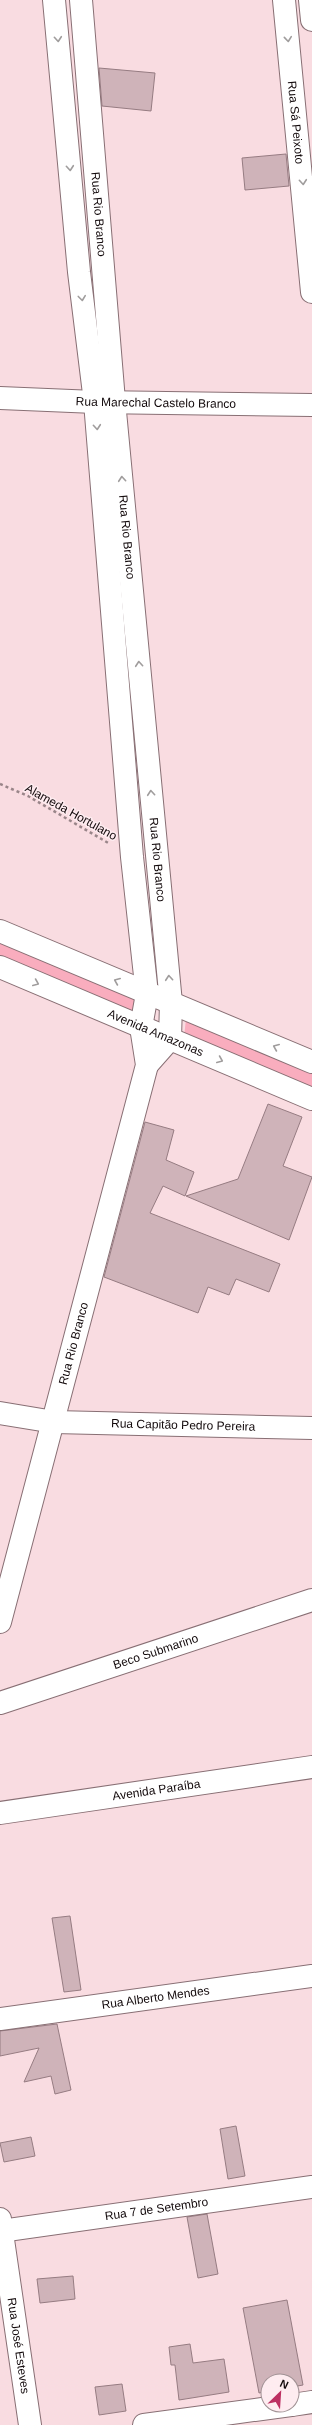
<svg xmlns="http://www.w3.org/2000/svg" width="312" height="2425" font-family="Arial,sans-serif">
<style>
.green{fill:#f9adbe}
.building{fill:#cfb3b9;stroke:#967c82}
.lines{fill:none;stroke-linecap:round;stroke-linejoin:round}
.minor-casing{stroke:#886f74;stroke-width:24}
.path{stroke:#998589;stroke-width:2.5;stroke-dasharray:3 3;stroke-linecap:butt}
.minor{stroke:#fff;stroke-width:22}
.oneway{stroke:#a09d9d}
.labels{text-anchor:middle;stroke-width:3;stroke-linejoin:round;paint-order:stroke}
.street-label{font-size:12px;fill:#12090b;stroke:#feecf0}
</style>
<rect width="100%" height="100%" fill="#f9dce1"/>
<path class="green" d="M0,940L136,998L132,1015L0,959Z
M186,1019L312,1071V1091L184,1037Z"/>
<path class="building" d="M99,68L155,73L151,111L102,106Z
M286,154L289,186L245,190L242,158Z
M268,1104L302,1117L283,1166L312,1177L289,1240L186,1196L238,1179Z
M145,1122L174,1130L166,1160L194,1172L185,1196L163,1186L150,1213L280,1264L269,1292L236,1279L229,1295L208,1287L198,1313L104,1277Z
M70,1916L81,1990L64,1992L52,1918Z
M57,2024L71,2090L55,2094L51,2076L24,2082L39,2048L0,2056V2031Z
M236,2126L245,2176L228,2179L220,2129Z
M31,2137L35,2156L4,2162L0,2143Z
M207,2214L218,2274L198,2278L187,2217Z
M73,2276L75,2299L40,2303L37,2279Z
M287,2300L303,2385L292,2387V2381H268V2391L259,2393L243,2308Z
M190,2344L193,2363L224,2359L229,2392L179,2400L175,2365H171L169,2347Z
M122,2384L126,2411L99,2415L95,2387Z"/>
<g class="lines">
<defs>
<g id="minor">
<path id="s1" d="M81,0L114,401L171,1003L170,1039L147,1065"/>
<path id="s2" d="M284,0L312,292"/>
<path d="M310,0L312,20"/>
<path id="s3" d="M0,398L95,402L312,405"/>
<path d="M0,931L312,1062"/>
<path id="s4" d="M0,967L312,1099"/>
<path id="s5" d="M0,1413L54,1422L312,1428"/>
<path id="s6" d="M0,1622L147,1065L141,1027L147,994L132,857L95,402L79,272L54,0"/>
<path id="s7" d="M0,1703L312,1600"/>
<path id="s8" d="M0,1813L312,1767"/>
<path id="s9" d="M0,2019L312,1976"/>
<path id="s10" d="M0,2219L30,2425"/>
<path id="s11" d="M0,2231L312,2187"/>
<path d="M292,2405L312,2402"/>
<path d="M144,2425L291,2405"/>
</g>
</defs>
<use href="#minor" class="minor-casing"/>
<path class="path" d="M0,784L28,796L110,844"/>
<use href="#minor" class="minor"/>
</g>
<defs><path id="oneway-chevron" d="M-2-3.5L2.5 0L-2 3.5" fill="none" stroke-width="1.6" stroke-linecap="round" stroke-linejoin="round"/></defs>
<g class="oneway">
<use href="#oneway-chevron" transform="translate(58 39) rotate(85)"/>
<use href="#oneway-chevron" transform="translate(288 39) rotate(84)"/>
<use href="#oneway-chevron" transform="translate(70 168) rotate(85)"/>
<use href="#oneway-chevron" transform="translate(303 182) rotate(85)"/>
<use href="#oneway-chevron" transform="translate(82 298) rotate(83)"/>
<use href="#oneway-chevron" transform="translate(97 427) rotate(85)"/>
<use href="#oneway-chevron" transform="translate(122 479) rotate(-95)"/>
<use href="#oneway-chevron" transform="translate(139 664) rotate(-95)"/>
<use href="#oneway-chevron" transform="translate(151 793) rotate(-95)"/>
<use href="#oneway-chevron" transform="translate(169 978) rotate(-95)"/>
<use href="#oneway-chevron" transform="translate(117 981) rotate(-157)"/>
<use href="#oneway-chevron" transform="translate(36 983) rotate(23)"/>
<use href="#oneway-chevron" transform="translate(276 1047) rotate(-157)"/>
<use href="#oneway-chevron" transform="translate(220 1060) rotate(23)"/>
</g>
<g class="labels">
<g class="street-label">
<text dy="4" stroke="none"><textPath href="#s2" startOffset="123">Rua Sá Peixoto</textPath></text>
<text dy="4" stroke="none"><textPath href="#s1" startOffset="215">Rua Rio Branco</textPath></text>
<text dy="4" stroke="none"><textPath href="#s3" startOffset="156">Rua Marechal Castelo Branco</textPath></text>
<text dy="4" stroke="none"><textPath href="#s1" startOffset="539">Rua Rio Branco</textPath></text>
<text transform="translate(71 812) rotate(29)" y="4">Alameda Hortulano</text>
<text dy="4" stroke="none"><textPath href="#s1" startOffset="863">Rua Rio Branco</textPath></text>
<text dy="4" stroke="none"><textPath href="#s4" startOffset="169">Avenida Amazonas</textPath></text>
<text dy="4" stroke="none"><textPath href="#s6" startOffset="288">Rua Rio Branco</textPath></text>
<text dy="4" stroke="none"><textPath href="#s5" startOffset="184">Rua Capitão Pedro Pereira</textPath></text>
<text dy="4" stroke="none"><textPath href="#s7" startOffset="164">Beco Submarino</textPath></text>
<text dy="4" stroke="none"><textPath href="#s8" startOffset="158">Avenida Paraíba</textPath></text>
<text dy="4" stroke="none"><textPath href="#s9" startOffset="157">Rua Alberto Mendes</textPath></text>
<text dy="4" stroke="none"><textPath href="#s11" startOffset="158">Rua 7 de Setembro</textPath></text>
<text dy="4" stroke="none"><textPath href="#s10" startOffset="128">Rua José Esteves</textPath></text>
</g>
</g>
<g transform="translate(280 2393) rotate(25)"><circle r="19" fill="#feecf0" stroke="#a09194"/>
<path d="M0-3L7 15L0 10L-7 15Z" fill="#bd3062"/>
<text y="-6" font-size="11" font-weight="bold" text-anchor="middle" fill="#12090b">N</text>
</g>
</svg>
